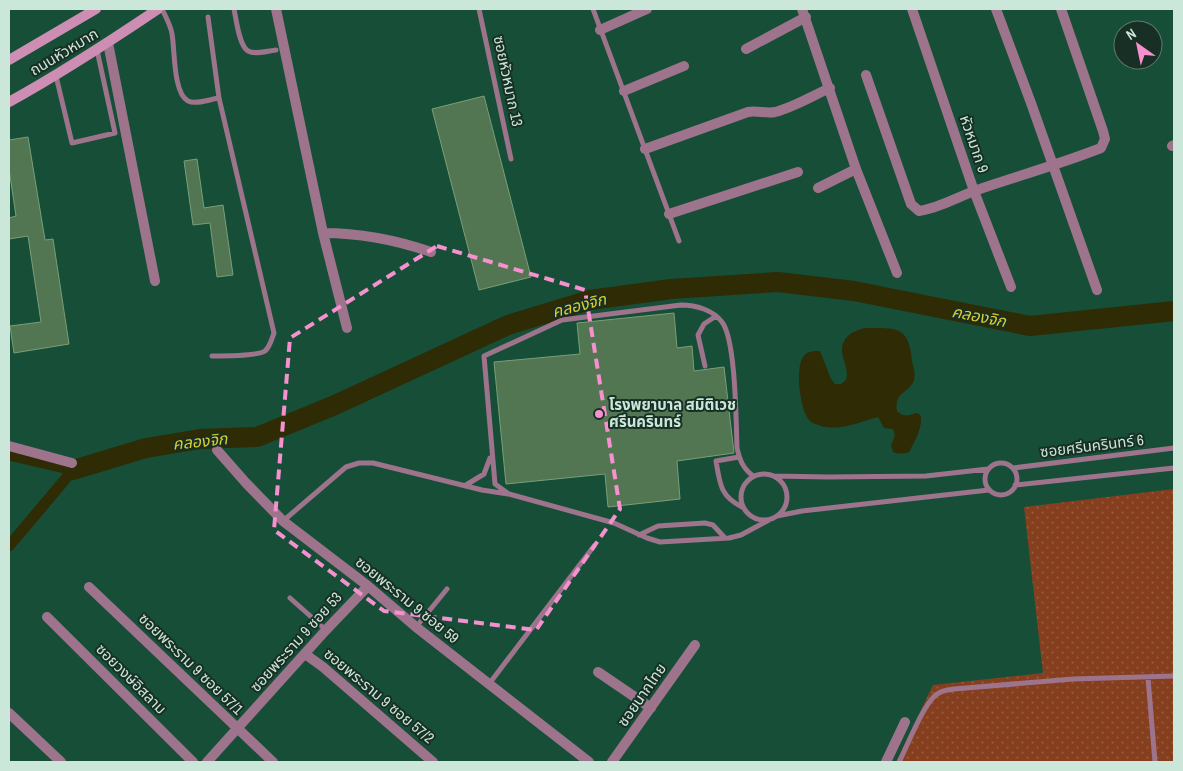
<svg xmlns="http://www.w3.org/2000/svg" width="1183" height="771" font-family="'Archivo Narrow','Noto Sans Thai',sans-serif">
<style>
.grass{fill:url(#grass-dots)}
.water{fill:#2e2b05}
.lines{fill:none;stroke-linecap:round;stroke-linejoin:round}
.canal{stroke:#2e2b05;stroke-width:11}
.river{stroke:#2e2b05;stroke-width:20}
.building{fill:#527651;stroke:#7a9f78}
.lane{stroke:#9d748b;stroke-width:5}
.street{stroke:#9d748b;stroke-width:10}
.secondary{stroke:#ce8eb4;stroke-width:10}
.marked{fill:none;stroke:#f790cf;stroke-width:4;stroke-dasharray:10 6;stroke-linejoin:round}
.poi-dot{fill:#f790cf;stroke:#182f25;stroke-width:2}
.labels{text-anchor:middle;stroke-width:4;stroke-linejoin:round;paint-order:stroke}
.street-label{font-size:15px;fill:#cbe7d9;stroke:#182f25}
.poi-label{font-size:15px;font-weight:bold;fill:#cbe7d9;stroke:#182f25;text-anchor:start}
.water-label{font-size:16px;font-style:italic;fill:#ddce2e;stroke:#182f25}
</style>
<defs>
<pattern id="grass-dots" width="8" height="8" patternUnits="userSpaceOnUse" patternTransform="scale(1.25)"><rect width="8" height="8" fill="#853f1f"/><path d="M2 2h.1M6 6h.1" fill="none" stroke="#955b3f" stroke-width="1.8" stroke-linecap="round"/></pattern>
</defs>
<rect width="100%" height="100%" fill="#164e38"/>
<path class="grass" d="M1174,489V762H896L933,685L1043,673L1024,507Z"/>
<path class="water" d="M865,328C896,328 909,325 912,361C913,367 916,373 914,380C909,394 894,391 897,411C904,418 909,415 917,413L921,416C922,429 915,441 909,452C903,454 899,454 893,452L891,445C894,440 896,435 893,429L884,428L878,417C860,422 840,431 821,426C818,425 812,423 810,421C800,412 795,368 803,357C807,351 814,351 820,351L831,379L835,384H841L846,380C851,365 834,352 847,337C852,332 857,330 865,328Z"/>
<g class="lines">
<path class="canal" d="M9,455L73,470L9,546"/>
<path class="river" d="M73,470L146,448L200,439L257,437L335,405L508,325L590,300L671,289L778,282L854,291L1030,326L1174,311"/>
</g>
<path class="building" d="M484,96L531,277L479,290L432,109Z
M28,137L45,240L53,239L69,344L14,353L10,326L41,322L28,236L9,239V218L16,216L9,169V140Z
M197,159L204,208L223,205L233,275L217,277L210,223L193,225L184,161Z
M674,313L677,348L692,346L694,371L724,367L734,453L677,461L680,499L608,507L605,474L506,484L494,362L580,354L577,323Z"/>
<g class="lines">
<path class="lane" d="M162,9C166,17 171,26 172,34C175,50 173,93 188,101C196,105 211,99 219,98L274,333C272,338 270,347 265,351C258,356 223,356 212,356
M234,9C236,18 239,46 248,51C255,55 268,51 276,50
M479,9L511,159
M593,9L679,241
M208,17L219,98
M56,76L72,143L115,133L97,50
M705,366L698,335L704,324L716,316
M739,457L716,461C720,484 720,496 742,507
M985 479a16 16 0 1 1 32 0a16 16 0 1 1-32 0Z
M1013,468L1174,448
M741 497a23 23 0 1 1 46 0a23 23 0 1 1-46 0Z
M753,476C743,468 740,461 737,448C736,423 736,340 722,322C713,310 696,305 681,305L562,320L484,356L495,484L509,494L614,523L647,538L660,542L729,538L741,535L769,520
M774,476L828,477L926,476L988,469
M466,485L484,474L490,458
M1015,485L1174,468
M777,516L802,511L989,490
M283,521L346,467L359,463H373L482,490L508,494
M639,535L658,526L705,523L713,525L725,538
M290,598L326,630
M416,627L447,589
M1148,678L1155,762
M489,684L594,546
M899,762C907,747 925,699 939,693C943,690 950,690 954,689L1073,679L1174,676"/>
<path class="street" d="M276,9L323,233L347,328
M802,9L856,169L897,273
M912,9L974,191L1011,287
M996,9L1031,103L1097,290
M600,30L647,9
M108,43L155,281
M746,49L806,17
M866,75L911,204L919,211C940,208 957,197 977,190C1018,176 1060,164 1101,148L1105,139L1103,131L1061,9
M624,91L684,66
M1172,146L1174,145
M645,149L748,112C757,110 766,114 775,112C794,107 812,96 830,88
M818,188L856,169
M669,214L798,172
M323,233C361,233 396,240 431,252
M9,446L72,463
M217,450L246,483L283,521L368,586L416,627L589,762
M89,587L273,762
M47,617L193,762
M305,654L323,667L433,762
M598,672L651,708
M9,713L61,762
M207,762L326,630L368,586
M612,762L695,645
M886,762L905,722"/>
<path class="secondary" d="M9,60L96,9
M9,102C60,74 109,42 158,9"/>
</g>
<path class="marked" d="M437,246L585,290L620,509L536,630L384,611L274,530L290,338Z"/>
<circle class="poi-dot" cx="599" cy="414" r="5"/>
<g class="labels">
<g class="street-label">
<text transform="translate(64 52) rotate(-31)" y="5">ถนนหัวหมาก</text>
<text transform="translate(508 81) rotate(78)" y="5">ซอยหัวหมาก 13</text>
<text transform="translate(974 144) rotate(71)" y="5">หัวหมาก 9</text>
<text transform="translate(1092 446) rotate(-7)" y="5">ซอยศรีนครินทร์ 6</text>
<text transform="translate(407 600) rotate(39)" y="5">ซอยพระราม 9 ซอย 59</text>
<text transform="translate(296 642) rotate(-48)" y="5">ซอยพระราม 9 ซอย 53</text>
<text transform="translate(191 664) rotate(44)" y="5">ซอยพระราม 9 ซอย 57/1</text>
<text transform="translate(131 679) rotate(45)" y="5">ซอยวงษ์อิสลาม</text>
<text transform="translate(642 695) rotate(-55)" y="5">ซอยนากไทย</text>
<text transform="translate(379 696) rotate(40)" y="5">ซอยพระราม 9 ซอย 57/2</text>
</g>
<g class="poi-label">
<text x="609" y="410">โรงพยาบาล สมิติเวช<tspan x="609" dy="17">ศรีนครินทร์</tspan></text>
</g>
<g class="water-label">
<text transform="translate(579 305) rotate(-14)" y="6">คลองจิก</text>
<text transform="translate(979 316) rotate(11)" y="6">คลองจิก</text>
<text transform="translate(200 441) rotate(-6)" y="6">คลองจิก</text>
</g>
</g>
<rect width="1183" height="771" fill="none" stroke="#cbe7d9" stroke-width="20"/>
<g transform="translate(1138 45) rotate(327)"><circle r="24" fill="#182f25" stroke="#60796d"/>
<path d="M0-4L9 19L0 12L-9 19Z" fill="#f790cf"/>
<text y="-8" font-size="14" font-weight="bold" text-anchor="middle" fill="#cbe7d9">N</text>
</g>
</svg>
